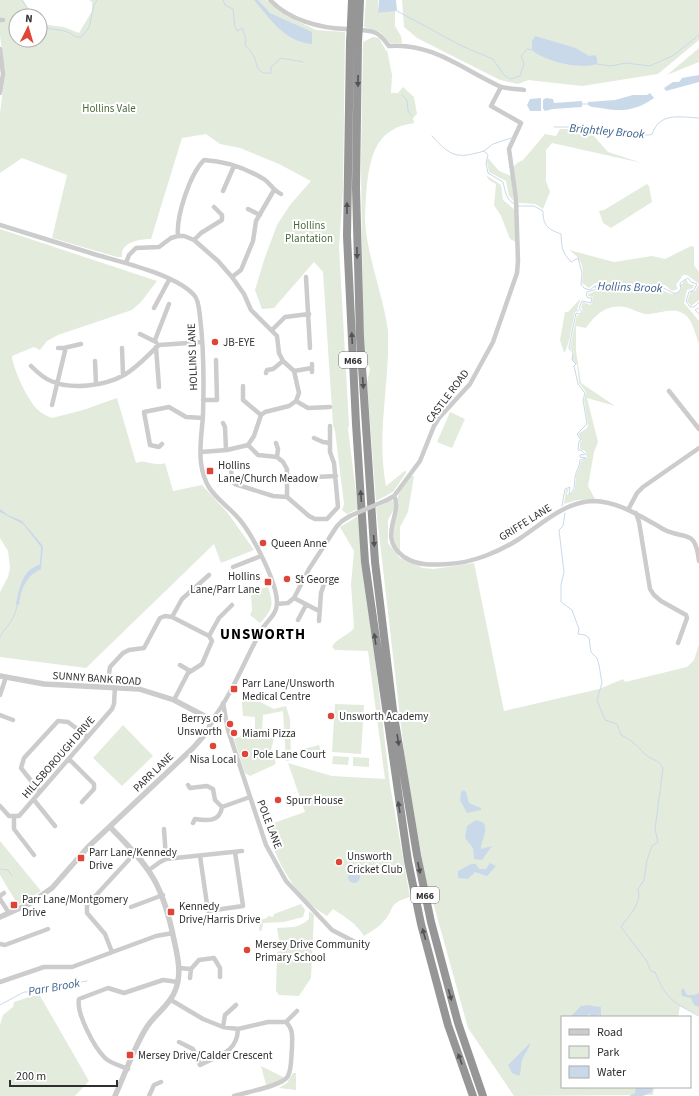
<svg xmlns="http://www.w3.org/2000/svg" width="699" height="1096" font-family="'Source Sans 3',sans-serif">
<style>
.green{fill:#e3ebdd}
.water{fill:#cad9ea}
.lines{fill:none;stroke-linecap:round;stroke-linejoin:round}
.stream{stroke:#cad9ea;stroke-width:1}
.minor{stroke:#ccc;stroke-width:4.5}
.tertiary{stroke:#ccc;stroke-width:5.5}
.motorway{stroke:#969696;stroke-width:8}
.minor-bridge{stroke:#ccc;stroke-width:4.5}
.motorway-bridge{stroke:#969696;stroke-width:8}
.oneway{fill:#535353}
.poi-dot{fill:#de4538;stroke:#fff;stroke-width:1.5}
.labels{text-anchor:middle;stroke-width:4;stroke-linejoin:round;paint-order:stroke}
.shield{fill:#fff;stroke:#6d6d6d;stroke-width:1}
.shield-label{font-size:10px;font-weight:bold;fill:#2f2f2f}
.park-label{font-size:11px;fill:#4b693e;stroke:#fff}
.poi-label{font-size:11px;fill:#2f2f2f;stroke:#fff;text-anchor:start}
.street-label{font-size:11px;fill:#2f2f2f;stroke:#fff}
.water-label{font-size:12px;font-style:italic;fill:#40648e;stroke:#fff}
.district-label{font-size:15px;font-weight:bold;letter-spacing:1px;fill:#000;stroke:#fff}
</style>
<rect width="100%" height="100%" fill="#fff"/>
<path class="green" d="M0,0H23L32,16H16V40H40V24L64,27L79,33L92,11V2L89,0H266L287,16L316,30L345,32L343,190L339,247L349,425L348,429L358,509L347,514L342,510L344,504L335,431L333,425L323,272L314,262L274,308L262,309L255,290L265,257L277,225L290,205L311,181L279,164L240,148L220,144L206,134L182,138L151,239C140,239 120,242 122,257H117L52,238L67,175L22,158L0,173V113L5,74L0,36Z
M366,0H378V13L395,11V26L401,36L402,43H390L380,32L364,27Z
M402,0H699V40L658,74L582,86L528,80L518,84L500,80L417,38L404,27Z
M373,37L379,38L386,51L387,50L392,75L391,93H398L403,87L414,97L417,114L413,118L414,123C378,128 371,152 367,184C366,195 365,208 365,220C367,257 383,294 388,331C390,383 376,434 386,486L406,470V473L393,492L376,501L367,382L370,369L365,358L363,316L361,164L363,42Z
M699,48V62L667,75Z
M560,129H575L592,134L608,152L642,163L552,143L546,150V181L550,192L543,209L535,204L519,203L513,167L517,163L523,160L545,134L556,136Z
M488,158L499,171L511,176L514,201L509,196L506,181L489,172L487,162Z
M486,175L501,185L503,200L515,210L516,242L510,239L501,216L494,205L496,184L489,180Z
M647,184L649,186L652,202L611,228L603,223L599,211L604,210Z
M0,229L157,281L141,302L132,310L58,335L47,341L40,350L34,347L12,356C13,369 28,401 38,410C41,413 47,416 52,418L83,410L117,398L136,463C145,459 155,467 165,463L173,491L202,485L227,512L254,550L221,563L214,544L86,668L0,657V592L8,577L10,568L8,551L0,538Z
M691,246L694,247V265L699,272V300L691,306L687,301L691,291H695L699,284L687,275H683L676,285L678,289L672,291L665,285L654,287L650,284L647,286L644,283L613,287L607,283H595L589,288L582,283C584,267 583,260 569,250L614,262L652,256L665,259Z
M685,278L689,284L694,285L693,288L687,290L684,303L699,321V344C695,334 693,320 684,314C673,306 659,314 647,314C640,314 632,308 624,307C606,304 595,315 586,328L576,326V351L581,383L615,406L587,398L598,442L594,452L588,486L595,499L577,500L564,504L566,490L569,488L567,494L568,495C577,492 575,483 576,476C577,471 580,467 581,461L587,458L586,455L581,456L586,454L585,451L580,449V442L582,441L578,434L587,428L588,425L584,400L586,392L579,383L577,365L572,359L574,352L570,348L577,314L578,316L583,312L581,307L583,302L590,305L592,303L593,297L588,296V294L598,290L597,286L615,291C621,287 631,285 638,290L642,288L646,290L648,288L655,291L658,288L671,294L677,293L682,288L679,286L683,283Z
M581,298L577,309L580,311L575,312C573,321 569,348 564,353L560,340L565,312H568Z
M450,412L465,419L452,448L437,442Z
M409,476H414L408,512L400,527V551C389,536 393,524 398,509C400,504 397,500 398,496C399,490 405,482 409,476Z
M391,500L394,501L395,507L388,520V543L400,558L423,568L434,569L474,563L504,711L599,689L623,679L625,682L687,667L694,660L699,644V1015L680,1006L678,1017H562V1087H654L653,1095L514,1096L468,1028L431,895H428L405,760L376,508Z
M358,516L390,785L410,897C386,904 396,909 383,922C378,928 370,932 364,936C356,923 345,917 333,909L327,916C294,897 277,861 265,826L305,812L288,763L332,776L385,779L368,651L335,650L332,647C336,638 347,637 354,628L351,584L354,551L340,527Z
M268,587C274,604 273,610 260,623L250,615L252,611L251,591Z
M247,695L274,709L286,706L290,719L291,760L286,761L283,711L263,715L262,729L272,728L275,734L271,750L276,763L274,765L250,776L245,773L234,739L255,731V717L243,716L242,703Z
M335,704L364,705L361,754L332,752Z
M123,725L153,756L122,786L93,758Z
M319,745L321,752L307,756L304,749Z
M333,756L349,757L348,765L332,764Z
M353,757L369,758V767L353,766Z
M0,841L41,891L18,905L0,875Z
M301,904L305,910L303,917L284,922L263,923L262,930L259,931L260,920L267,918L268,916L273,917L274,914Z
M309,911L314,915L311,978L299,996L279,995L276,991L277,952L281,951L277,928C289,927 298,929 309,919Z
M39,994L89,1081L75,1096H0V1025L3,1015L13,1007L14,1002Z
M261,1066L283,1077V1078L274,1083L266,1085Z
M293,1073H296V1090L279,1088L287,1083Z"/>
<path class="water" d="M254,0H258L270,13L312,32V44C285,42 270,19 254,0Z
M379,0H396L397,11L378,13Z
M535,36L576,48L589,56L595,55L597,58V64C582,70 543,61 532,50V41Z
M699,75V82L666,91L664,88L673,82H679L682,78Z
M650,93L654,98C636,111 621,112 600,108C595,107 592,108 588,105V102L615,100L633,95H647Z
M541,98V111H530L527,105L530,99Z
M546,98L553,99L554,103L582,101V107L553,109L545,111L543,109V100Z
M0,509L8,515L22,521L43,546L41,569C26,576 21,589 19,605L16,604C18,593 21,576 31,569C34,567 37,566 40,564L41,547L23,524L0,512Z
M464,790L466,792L469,803L481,808V810L467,813L460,800L461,792Z
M476,820L484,823C488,833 481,839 481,849L492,846L482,860L474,859L473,848L465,838L467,826Z
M490,863L496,866L487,876L475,872L468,879L458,878V871L471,864H476L479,869H486Z
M348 877a6 6 0 1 1 12 0a6 6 0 1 1-12 0Z
M683,988L687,995H694L699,993V1007L694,1005L691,998L682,996L681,991Z
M587,1005L601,1007V1016L597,1015L592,1017L589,1014L585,1017H570L581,1006Z
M530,1043C530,1048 524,1054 522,1060C520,1066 522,1071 519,1076L512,1073L508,1065Z
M636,1087H653L652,1092L643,1096H629L635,1093Z"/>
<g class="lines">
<path class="stream" d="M22,0L33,16
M223,0L225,5L233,9L235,27L237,31L242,28L246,39L245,45C247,48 251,51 253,55C258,63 255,75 271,73V67L281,58L303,62
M397,11L462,46L493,59L504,75L510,79L520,76L524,64L521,56L527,49L532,50
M40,25C55,33 62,26 76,37H81C83,34 86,32 88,29C92,23 91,7 97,0
M597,64L611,66L626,63L650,66L674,55L699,35
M402,95L407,100L408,111L412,116
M582,104H588
M554,127H575L593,131L612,130L624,134L649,135L652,134C660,112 679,117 699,118
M432,136C451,157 457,159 484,151L488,155L486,163L488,173L503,182C505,190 506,201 515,204
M484,151L493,144L511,138
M518,206H534L543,211C543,225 547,229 561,234C562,249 561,250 571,262L578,258L582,273L581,284L584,288L590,290C598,282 605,286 614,289C622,284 632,286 640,288L644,285L648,290L651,287L658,289L660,286L673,293H677L681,289L680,283L688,278L691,282L697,284L694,290L689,292L686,301L690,307H694L699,302
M699,308L695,310L699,314
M562,506L565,489L570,487L569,495C576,489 574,484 575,477C576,471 580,466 580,460L586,458L580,457V455L585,454L581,450H578L579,441L581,440L577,434L587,424L583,400L585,393L578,384L574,366L576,364L572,360L573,352L569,349V347L576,313L580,314L582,312L579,308L582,301L591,303L592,298H588L586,295L587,292L597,289L594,286
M565,513L563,526L559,530L564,572L561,585V602L572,610L579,629L578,634L585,635L589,638L591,652L597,658L599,665L602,683L597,700L605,720L617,724L621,735C632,740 638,747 646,755C652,760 659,760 663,768L655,829L658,842L652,846L647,860L644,880L638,889C642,905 628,916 621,927L646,960L651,971L655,972C666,999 674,1003 699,1016
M0,637C7,624 16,620 17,604
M0,869L8,870L12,876
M36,908L46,917
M0,1005L24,992H36L52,986L87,981"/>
<path class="minor" d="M270,0C289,20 319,28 346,29C355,30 367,29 376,33C381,35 385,41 389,46C431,42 464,70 499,86C506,89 516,89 524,90
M0,20H3
M0,49L3,74L0,93
M223,191L234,166
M248,209L260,215
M0,225C32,235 65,245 97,255C122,262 176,275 194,295C199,300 199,310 200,317C204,349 204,383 203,415C202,431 199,447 201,463C205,494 221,498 240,520C253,536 277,582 277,603C277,614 268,620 262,629C245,659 233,693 212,720
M178,236C176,216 190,174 204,160C224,161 245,168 262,178C270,182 272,190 281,194
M194,240L201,233L222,220V215L214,207
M126,263L129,255L136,248L159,247L171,238L178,236H184L194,240L218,261L232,277L244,294L251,310L277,336L279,353L283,361L294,371L299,393L296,401L289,406L265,412L261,415L254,436L248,445L227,450L201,452
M232,277L241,270L253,241L256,221L274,190
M306,277L310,348
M154,308L169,280
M272,330L285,317L309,314
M140,334L156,342
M155,340L169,304
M159,345L202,342
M156,347L159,387
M58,348H64
M122,348L123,375
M95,361L96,384
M312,364V372
M31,366C37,372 43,378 51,381C71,390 105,386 124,375C137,368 148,355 159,345
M294,371L312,368
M266,373L267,370L273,369L283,361
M243,386V400L261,415
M669,391L699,429
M203,400H217L216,360
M296,401L308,408L330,407
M52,405L65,351L64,348L81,344
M223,423L225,427L226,450
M314,438L323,442L330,443
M276,443L278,449L277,457
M162,444L159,447L150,445L144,412L169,407L186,417L203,418
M248,445L258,455L277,457L283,462L287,469V497L309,516L315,519H327L338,507L334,463L330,452V426
M231,468L232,481L235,484L273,496L287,497
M316,477L336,476
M394,496C404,512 376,537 404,557C418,566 433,565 448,564C472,563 499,552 519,539C542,524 564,502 593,501C618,501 642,517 663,529C685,541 695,527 699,561
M387,500L394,496L420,461L434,426L439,418L470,384L493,342L517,273L518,261L516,199L509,149L521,123L491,106L501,87
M628,510L637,493L643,487L699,448
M636,513L639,522L650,589L654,595L661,601L686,615L687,618L678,643
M233,567L261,556
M294,598L319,611
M277,604L288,603L294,598L309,569L337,526L342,521L350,516
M172,617L182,599L209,575
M298,620L306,605
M319,621L321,593L324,584
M209,636L219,618L232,605
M180,665L190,671
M107,687L110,667L123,653L129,650L144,648L160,618L165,616L172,617L209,636L212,641L202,664L188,673L174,700
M0,695L6,677
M223,703L228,730L266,845L286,881L332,930L357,943
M0,715L13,720
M69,759L94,784V789L82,802
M188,785L190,788L207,786L213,789L215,800L222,807
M40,792L21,768L24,758L58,721L68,722L88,737
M34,800L55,826
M0,806L9,816H19L112,709L114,704L115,687
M14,817V829L34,855
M193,823L195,819C207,821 220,822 222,807L250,797
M164,829L166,859
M200,856L208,911L243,906L235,852
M149,870L160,862L166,859L242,851
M0,896L4,893
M0,899L9,913
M131,907L163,895
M0,944L5,945L48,929
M112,952L105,934L87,913V905L135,853
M179,968L191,969L199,960L214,958L220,968V977
M190,978L191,969
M0,982L44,967H72L156,936L173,933
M171,1000L203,1019L223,1027L238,1029L268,1022H286C294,1030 292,1038 292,1048C291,1056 292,1068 288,1076C283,1086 246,1092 234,1096
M286,1022L297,1011
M223,1027L225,1015L236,1005
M179,1042L193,1049L200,1065C219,1055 237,1053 238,1029
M128,1069C121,1066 110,1063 105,1058C94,1047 76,1013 79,999L108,988L124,993L163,980L178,982
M149,1096L154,1085L161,1082"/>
<path class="tertiary" d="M0,676L44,684L139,689L174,700L212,720L208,731L193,748L88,847L52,888L29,904L0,917
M110,827C150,867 163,884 174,940C178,957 182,975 175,991C169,1007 153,1015 145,1030C133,1050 125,1074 115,1096"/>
<path class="motorway" d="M351,24L352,0
M359,24L360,0
M350,42L347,236L356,424L365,562L408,861L421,924L448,1025L473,1096
M358,42L356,188L360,337L375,562L393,710L417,855L431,922L458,1023L483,1096"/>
<path class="minor-bridge" d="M350,516L387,500"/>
<path class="motorway-bridge" d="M350,42L351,24
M358,42L359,24"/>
</g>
<defs><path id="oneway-solid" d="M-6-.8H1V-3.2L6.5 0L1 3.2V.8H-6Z"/></defs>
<g class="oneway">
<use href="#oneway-solid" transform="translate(358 81) rotate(91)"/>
<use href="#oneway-solid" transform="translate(347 208) rotate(-90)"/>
<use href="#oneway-solid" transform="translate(357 253) rotate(89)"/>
<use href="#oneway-solid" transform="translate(352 338) rotate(-93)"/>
<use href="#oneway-solid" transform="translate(363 383) rotate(86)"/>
<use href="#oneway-solid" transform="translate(361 496) rotate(-94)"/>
<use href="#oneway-solid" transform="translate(374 541) rotate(86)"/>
<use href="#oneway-solid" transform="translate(375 639) rotate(-98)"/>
<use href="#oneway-solid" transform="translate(398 740) rotate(81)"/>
<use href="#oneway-solid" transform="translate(399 807) rotate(-99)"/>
<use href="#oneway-solid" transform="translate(419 868) rotate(78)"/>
<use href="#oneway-solid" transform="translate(424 934) rotate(-105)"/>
<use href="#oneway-solid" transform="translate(450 995) rotate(75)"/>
<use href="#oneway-solid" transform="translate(460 1059) rotate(-110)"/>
</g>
<g class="poi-dot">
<circle cx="215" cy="342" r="4"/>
<rect x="206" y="467" width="8" height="8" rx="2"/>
<circle cx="263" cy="543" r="4"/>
<circle cx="287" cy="579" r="4"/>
<rect x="264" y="578" width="8" height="8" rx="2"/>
<rect x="230" y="685" width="8" height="8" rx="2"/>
<circle cx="331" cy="716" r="4"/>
<circle cx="230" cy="724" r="4"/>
<circle cx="234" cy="733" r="4"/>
<circle cx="213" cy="746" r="4"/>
<circle cx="245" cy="754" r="4"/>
<circle cx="278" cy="800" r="4"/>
<rect x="77" y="854" width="8" height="8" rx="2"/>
<circle cx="339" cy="862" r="4"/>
<rect x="10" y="901" width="8" height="8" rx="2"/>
<rect x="167" y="908" width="8" height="8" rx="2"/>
<circle cx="247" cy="950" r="4"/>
<rect x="126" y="1051" width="8" height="8" rx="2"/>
</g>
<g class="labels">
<g class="shield">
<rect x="339" y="352" width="28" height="16" rx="3"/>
<rect x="411" y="887" width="28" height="16" rx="3"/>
</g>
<g class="shield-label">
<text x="353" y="364">M66</text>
<text x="425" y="899">M66</text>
</g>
<g class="park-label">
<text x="109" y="112">Hollins Vale</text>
<text x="309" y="229">Hollins<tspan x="309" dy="13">Plantation</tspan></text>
</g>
<g class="poi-label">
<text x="223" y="346">JB-EYE</text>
<text x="218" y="469">Hollins<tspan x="218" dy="13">Lane/Church Meadow</tspan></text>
<text x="271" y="547">Queen Anne</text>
<text x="260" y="580" text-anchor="end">Hollins<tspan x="260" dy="13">Lane/Parr Lane</tspan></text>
<text x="295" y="583">St George</text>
<text x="242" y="687">Parr Lane/Unsworth<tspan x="242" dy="13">Medical Centre</tspan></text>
<text x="339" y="720">Unsworth Academy</text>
<text x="222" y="722" text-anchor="end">Berrys of<tspan x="222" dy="13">Unsworth</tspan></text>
<text x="242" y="737">Miami Pizza</text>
<text x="253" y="758">Pole Lane Court</text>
<text x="213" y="763" text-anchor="middle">Nisa Local</text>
<text x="286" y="804">Spurr House</text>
<text x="89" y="856">Parr Lane/Kennedy<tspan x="89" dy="13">Drive</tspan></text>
<text x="347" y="860">Unsworth<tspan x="347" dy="13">Cricket Club</tspan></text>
<text x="22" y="903">Parr Lane/Montgomery<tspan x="22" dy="13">Drive</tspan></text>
<text x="179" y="910">Kennedy<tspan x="179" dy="13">Drive/Harris Drive</tspan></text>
<text x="255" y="948">Mersey Drive Community<tspan x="255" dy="13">Primary School</tspan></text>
<text x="138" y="1059">Mersey Drive/Calder Crescent</text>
</g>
<g class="street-label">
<text transform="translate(192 357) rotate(-92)" y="4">HOLLINS LANE</text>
<text transform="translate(447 396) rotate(-53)" y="4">CASTLE ROAD</text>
<text transform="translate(525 522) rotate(-32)" y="4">GRIFFE LANE</text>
<text transform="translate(97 678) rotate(4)" y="4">SUNNY BANK ROAD</text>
<text transform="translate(58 757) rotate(-49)" y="4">HILLSBOROUGH DRIVE</text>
<text transform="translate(153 772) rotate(-44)" y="4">PARR LANE</text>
<text transform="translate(270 824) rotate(69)" y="4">POLE LANE</text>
</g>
<g class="water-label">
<text transform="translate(607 131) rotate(5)" y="4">Brightley Brook</text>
<text transform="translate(630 287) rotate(2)" y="4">Hollins Brook</text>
<text transform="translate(54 987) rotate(-10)" y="4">Parr Brook</text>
</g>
<g class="district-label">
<text x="263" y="639">UNSWORTH</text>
</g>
</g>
<rect x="561" y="1016" width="130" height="72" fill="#ffffff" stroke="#acacac"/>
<rect x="569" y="1029" width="20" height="6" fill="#cccccc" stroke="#acacac"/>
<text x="597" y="1036" font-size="12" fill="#2f2f2f">Road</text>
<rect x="569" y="1046" width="20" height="12" fill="#e3ebdd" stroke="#acacac"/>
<text x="597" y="1056" font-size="12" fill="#2f2f2f">Park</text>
<rect x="569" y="1066" width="20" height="12" fill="#cad9ea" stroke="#acacac"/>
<text x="597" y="1076" font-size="12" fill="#2f2f2f">Water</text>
<g transform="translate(28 28) rotate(5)"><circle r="19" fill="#ffffff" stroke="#acacac"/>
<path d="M0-3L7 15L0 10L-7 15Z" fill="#de4538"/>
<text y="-6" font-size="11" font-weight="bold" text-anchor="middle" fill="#2f2f2f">N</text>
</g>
<path d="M10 1080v6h107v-6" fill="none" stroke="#2f2f2f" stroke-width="2"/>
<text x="16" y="1080" font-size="12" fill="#2f2f2f" stroke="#ffffff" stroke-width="3" paint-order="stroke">200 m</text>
</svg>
